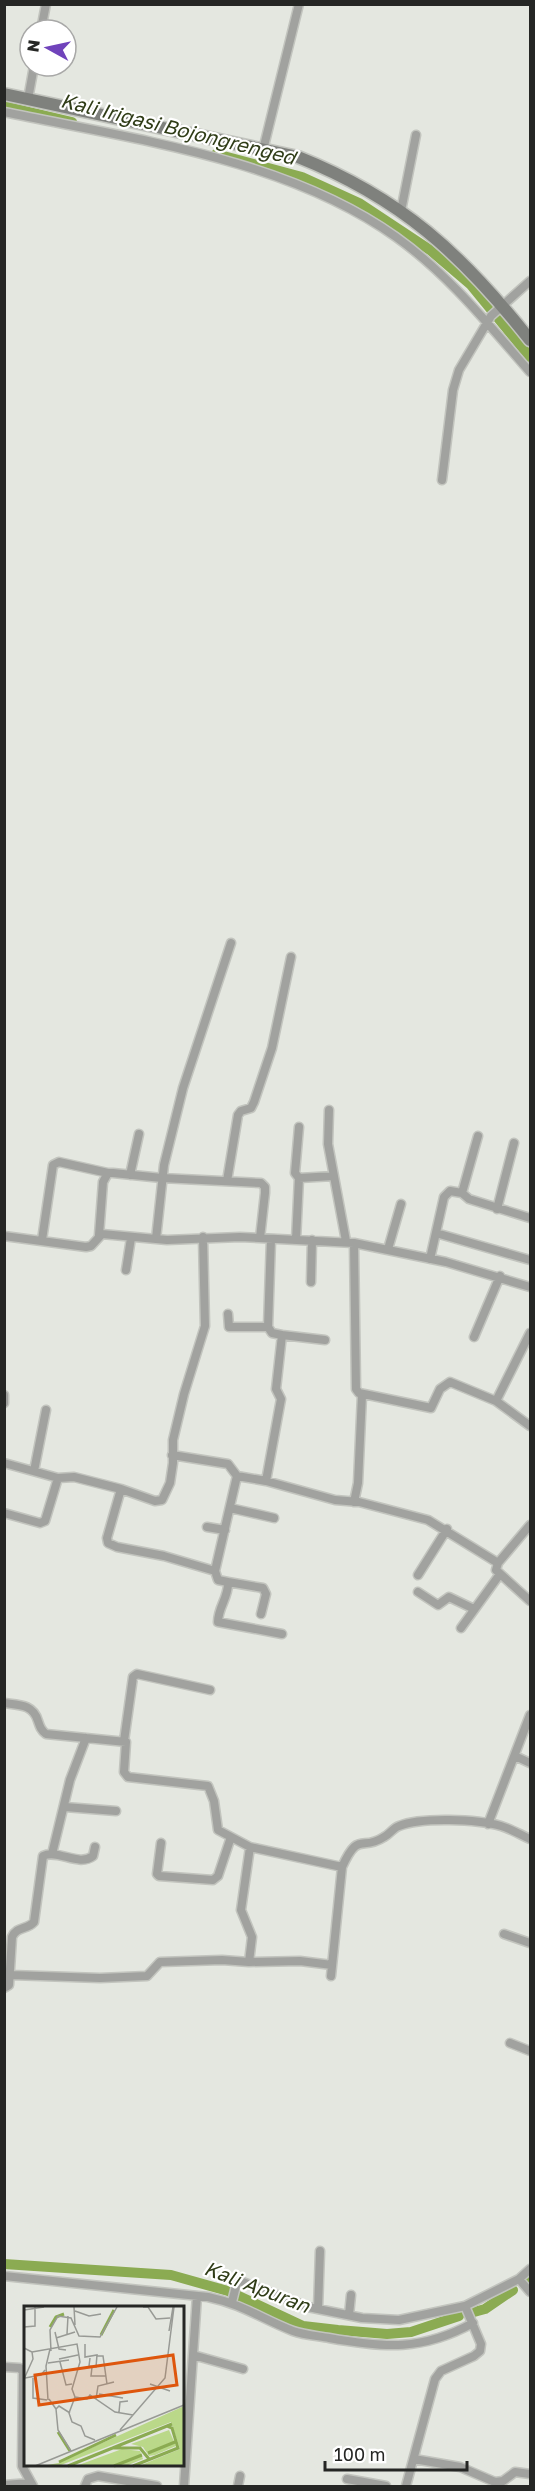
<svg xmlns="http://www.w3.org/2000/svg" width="535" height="2491" font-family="'Golos Text',sans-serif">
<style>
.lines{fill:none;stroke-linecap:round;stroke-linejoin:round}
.canal{stroke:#8bab52;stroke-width:10}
.street-casing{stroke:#c2c4be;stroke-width:11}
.secondary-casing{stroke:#c2c4be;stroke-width:15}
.street{stroke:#a1a29f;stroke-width:8}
.secondary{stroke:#7f817d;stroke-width:12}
.labels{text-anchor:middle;stroke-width:4.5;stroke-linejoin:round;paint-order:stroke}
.water-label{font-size:20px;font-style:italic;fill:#2f3c17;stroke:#fff}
.inset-river{fill:none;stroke:#8bab52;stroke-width:3}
.inset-road{fill:none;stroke:#989a95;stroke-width:1.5}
.view{fill:#de560d;fill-opacity:0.15;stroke:#de560d;stroke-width:3}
.inset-edge{fill:none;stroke:#252624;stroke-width:3}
</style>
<rect width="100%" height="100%" fill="#e4e7e0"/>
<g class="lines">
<path class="canal" d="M4,106L72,122
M216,154L302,177L359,203L430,250L471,285L530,357
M4,2264L171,2275L228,2291L303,2326L338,2330L387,2334L411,2332L459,2316
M527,2282L530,2280
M474,2312L485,2309L513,2290"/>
<defs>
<path id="street" d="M41,30L46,4
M28,99L34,66
M4,112C133,139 287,159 396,237C448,274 488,324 530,372
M263,150L299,4
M401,211L416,135
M442,480L453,390L459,370L491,316L530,281
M329,1110L328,1144L346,1241
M130,1175L139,1134
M299,1178L295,1173L299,1127
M227,1181L238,1115L241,1111L251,1108L254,1102L272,1048L291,957
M462,1193L469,1199L530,1218
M497,1209L514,1143
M436,1233L530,1260
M99,1235L103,1182L108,1173H113L162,1178L261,1183L265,1187V1193L260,1238
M4,1236L86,1247L91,1246L102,1234L167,1240L240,1237L354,1243L356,1389L359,1393L431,1408L440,1389L450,1382L496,1401L530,1426
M156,1239L164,1165L183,1088L231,943
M42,1240L53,1165L59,1162L108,1173
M296,1240L299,1178L334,1176
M354,1243L446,1262L530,1287
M388,1249L401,1204
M430,1259L444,1197L450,1191L462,1193L478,1136
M126,1270L131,1238
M311,1282L312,1240
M228,1314L229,1327H268
M282,1335L325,1340
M474,1337L500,1276
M4,1395V1403
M496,1401L530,1333
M172,1455L228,1464L237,1476L215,1571L218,1580L228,1582C229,1597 218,1607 218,1622L282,1634
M4,1463L58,1478L74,1477L121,1489L155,1501L162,1500L170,1483L173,1463V1440L184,1394L205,1326L203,1237
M34,1471L46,1410
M237,1476L266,1481L335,1500L359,1502L428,1520L498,1563
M266,1481L281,1399L276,1389L282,1335L272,1333L268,1327L271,1239
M121,1489L107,1538L108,1543L117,1547L164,1556L215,1571
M354,1502L358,1483L362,1395
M230,1508L274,1518
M4,1513L40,1523L45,1521L58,1478
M530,1525L498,1563L496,1570L530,1601
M207,1527L225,1530
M418,1575L447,1529
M228,1582L263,1588L266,1594L261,1614
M418,1592L438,1605L449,1597L474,1609
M461,1628L500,1574
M4,1703C19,1705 33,1704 38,1721C40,1727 41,1730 46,1734L126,1742L124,1772L128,1777L208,1786L214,1801L218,1830L250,1847L342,1867C359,1830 361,1852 384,1837C390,1834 393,1828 399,1826C421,1817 477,1819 501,1826C511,1829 521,1835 530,1839
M124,1741L133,1677L137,1674L210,1690
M515,1756L530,1763
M65,1807L116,1811
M488,1824L530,1715
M161,1843L157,1874L159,1876L213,1880L218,1876L231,1837
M52,1854L70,1780L86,1738
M504,1934L530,1943
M249,1962L300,1961L332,1965
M11,1975L100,1978L147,1976L160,1962L222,1960L249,1962L252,1937L241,1910L250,1847
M331,1976L342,1867
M4,1988L9,1985L12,1937C17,1926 27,1930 34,1922L43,1856C58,1849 79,1867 93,1856L95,1847
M510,2043L530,2051
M4,2276L208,2297C242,2304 262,2319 293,2331C304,2335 318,2336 329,2338C385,2348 422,2351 473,2323
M519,2279L530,2292
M232,2302L237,2282L240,2281L308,2307L362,2318L399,2320L465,2306L519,2279L530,2269
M318,2309L320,2251
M349,2315L351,2295
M193,2355L243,2369
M4,2367L20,2368L23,2372L22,2466L33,2486
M414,2459L460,2467L495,2482L503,2481L515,2472L530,2474
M347,2479L386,2486
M4,2485L30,2483
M85,2486L88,2479L98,2476L157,2486
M184,2486L197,2296
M238,2486L240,2476
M406,2486L435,2379L441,2371L474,2356L480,2351L481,2344L465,2306"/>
<path id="secondary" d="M4,94L298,157C401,198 462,254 530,340"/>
</defs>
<use href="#street" class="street-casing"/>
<use href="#secondary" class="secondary-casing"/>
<use href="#street" class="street"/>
<use href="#secondary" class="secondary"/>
</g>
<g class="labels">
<g class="water-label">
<text transform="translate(178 129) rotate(14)" y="7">Kali Irigasi Bojongrenged</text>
<text transform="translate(257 2287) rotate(21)" y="7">Kali Apuran</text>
</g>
</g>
<g transform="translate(24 2306)">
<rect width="160" height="160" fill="#e4e7e0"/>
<path d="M160,100V160H115L156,143L147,116L37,159L19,160L34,157ZM145,124L152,140L131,149L125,150L119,141L107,138ZM98,143L116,145L119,153L102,160H52Z" fill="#bad889"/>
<path class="inset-river" d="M26,21L32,11L40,8M77,29L90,4M34,126L46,145M88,142H116L125,153M124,147L151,136M35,156L92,129M44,160L148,118M90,160L118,149M109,160L154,142L148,122L143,120"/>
<path class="inset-road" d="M50,1L51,19M119,1H124L132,13L146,12M0,4L20,1M51,5L65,10L77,8M0,21L11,20V1M145,25L149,1M31,26L35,43L42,44M43,28L44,10M32,32L51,26M61,38V51L73,49L72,61L65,60L66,52M0,42L8,46L9,53L0,73M27,45L26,24L34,10L47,12L55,30L76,31L93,1M8,46L53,38L56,56L48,83L51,91M73,50H79L83,78M35,53L54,49M36,56L42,79L48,78M24,57L45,54M68,61L67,70H82M1,72L17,69L21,64M9,72V92L23,94M126,78L146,85M75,88L99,92M51,91L63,93L66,89L91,106L109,109M51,91L45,107L48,116L57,120L61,130L71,134M25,93L32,103L35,100L46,107M72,93L74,80L90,76M24,94L22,60L26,43M32,103L34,124L47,145M95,106L96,96L104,95M96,124L141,72L150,1M11,160L160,99"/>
<path class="view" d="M149,49L153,79L15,99L11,69Z"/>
<rect width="160" height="160" class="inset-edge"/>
</g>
<rect width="535" height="2491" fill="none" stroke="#252624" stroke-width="12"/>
<g transform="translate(48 48) rotate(278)"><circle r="28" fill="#ffffff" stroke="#a8a8a7" stroke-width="1.5"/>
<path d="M0-4.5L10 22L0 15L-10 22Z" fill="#7043bb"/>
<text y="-9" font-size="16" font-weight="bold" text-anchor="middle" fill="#252624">N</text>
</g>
<path d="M325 2461v9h142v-9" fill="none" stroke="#252624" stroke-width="3"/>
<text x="334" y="2461" font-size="18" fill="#252624" stroke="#ffffff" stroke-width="4.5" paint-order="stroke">100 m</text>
</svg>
